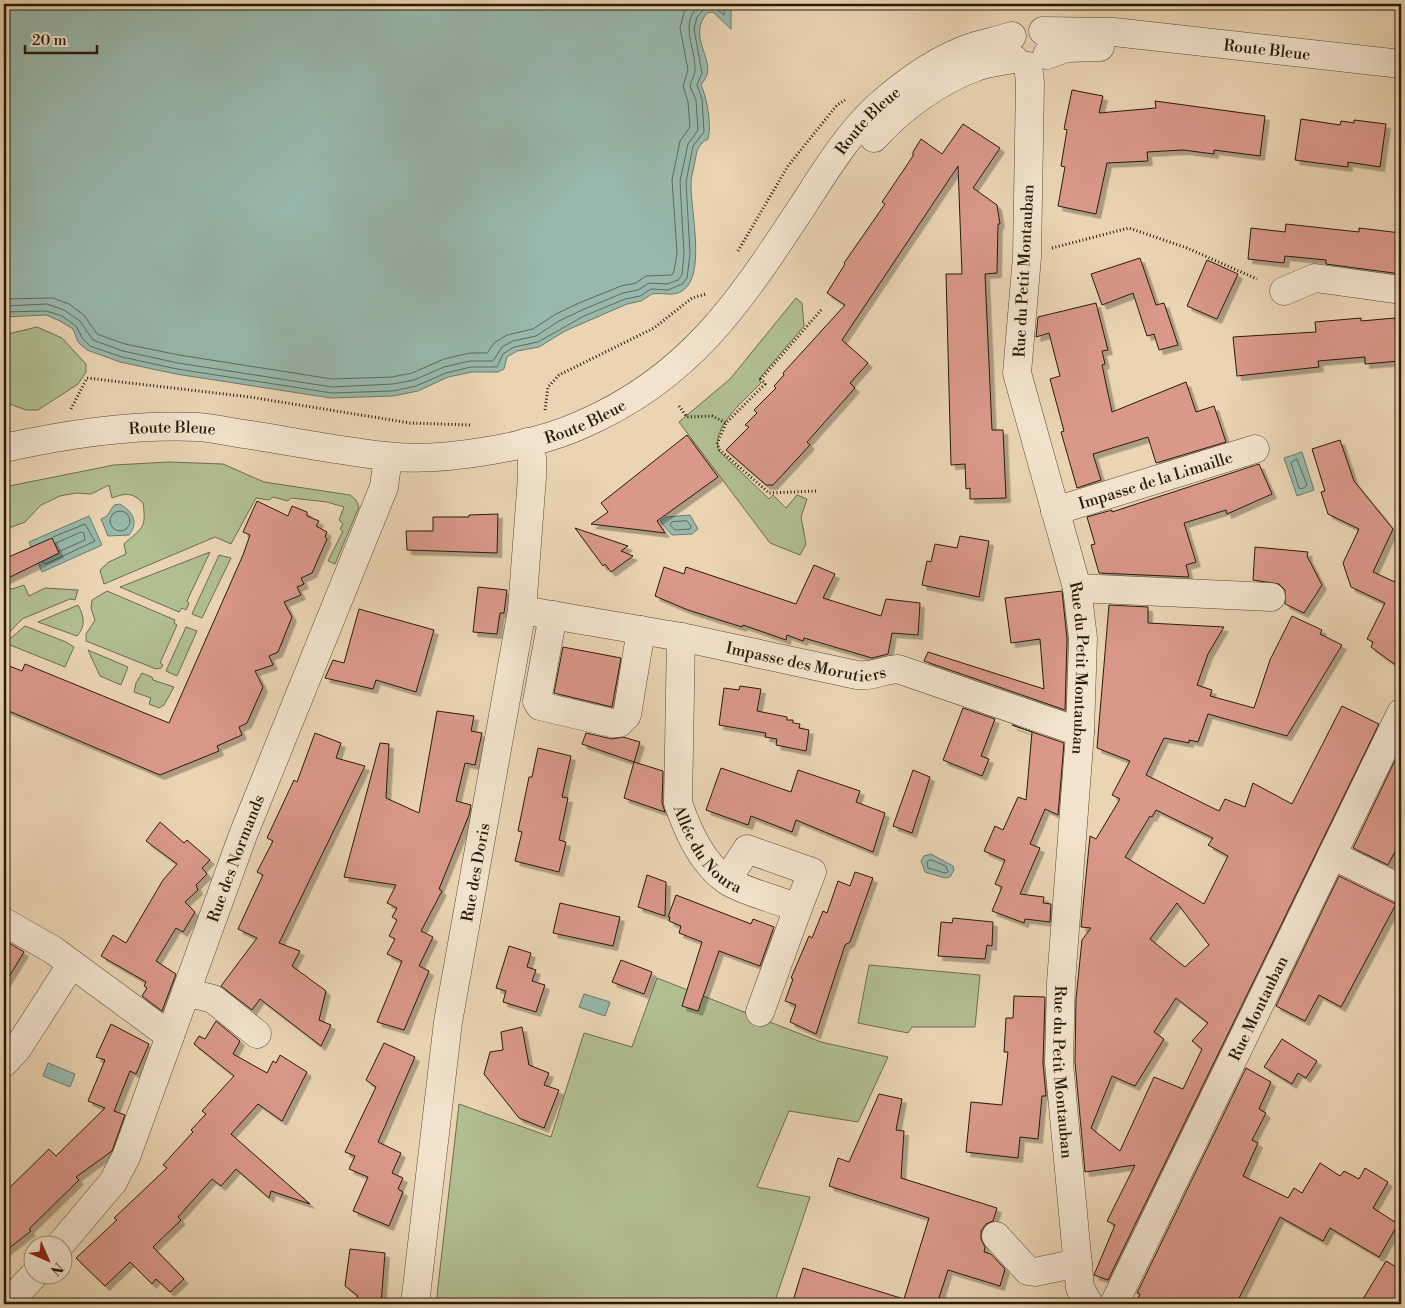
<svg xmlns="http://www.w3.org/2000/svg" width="1405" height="1308" font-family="'Libre Bodoni',serif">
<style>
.green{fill:#b1be90;stroke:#6c6c4d}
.water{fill:#98b8ab;stroke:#6b796b}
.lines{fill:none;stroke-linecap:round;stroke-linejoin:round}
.shore{stroke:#606a5a;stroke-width:1}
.building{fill:#da9889;stroke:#271b0a;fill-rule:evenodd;filter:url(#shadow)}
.minor-casing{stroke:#584934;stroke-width:29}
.path{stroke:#271b0a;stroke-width:3;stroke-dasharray:1 2.5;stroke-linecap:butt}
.minor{stroke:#f1e3cd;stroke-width:28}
.labels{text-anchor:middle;stroke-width:4;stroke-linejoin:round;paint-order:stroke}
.street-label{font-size:16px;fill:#271b0a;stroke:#f1e3cd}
</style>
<defs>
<filter id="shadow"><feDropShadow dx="4.5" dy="4.5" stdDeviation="0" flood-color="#0004"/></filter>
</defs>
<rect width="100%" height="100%" fill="#ead4b2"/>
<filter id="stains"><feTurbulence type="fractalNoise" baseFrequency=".004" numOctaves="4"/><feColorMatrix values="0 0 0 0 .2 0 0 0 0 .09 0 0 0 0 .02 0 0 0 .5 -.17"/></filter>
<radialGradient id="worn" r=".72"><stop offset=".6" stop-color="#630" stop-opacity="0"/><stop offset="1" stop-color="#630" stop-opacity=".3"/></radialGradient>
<path class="green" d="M796,298L802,303L804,326L759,379L761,383C746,399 710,427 719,451L769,499L773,495L786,508L797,495L807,499L801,517L806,544L800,555L770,543L679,422L730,379Z
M37,327L62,338L86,364V372L78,384L38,410H26L4,402V335Z
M169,462L223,464L264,482L350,495L356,500L359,507L335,564L328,561L343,531L340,529L343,524L339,520L344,507L327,502L291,498L288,501L273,497L269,500L256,498L231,544L215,537L104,584L100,570L109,562L126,554L124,544C141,528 147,530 143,503C132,492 126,493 112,498L109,485L91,494L76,493L60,496L41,505L25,522L9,528V534L4,535V487L114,465Z
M210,552L187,601L189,603L186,610L182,608L179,612L120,587Z
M219,555L231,558L202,618L192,614Z
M24,585L29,596L45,588L78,590L75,600L70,599L22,619L5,637L4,587L12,589Z
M107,591L175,620L174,623L177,625L160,663L163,665L161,668L156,669L86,641V634L95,620L91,608L92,600Z
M78,605C84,616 86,626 77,636L38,622Z
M25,626L66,642L74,647L65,667L5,643Z
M186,627L197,631L177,676L166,671Z
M88,650L128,667L121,685L100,676Z
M142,673L152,677L153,680L174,687L164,705L159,708L149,704L151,698L134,692L136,683Z
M869,965L980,975L975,1027H912L908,1033L858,1023Z
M657,978L821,1042L888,1057L858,1122L789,1111L757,1187L810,1197L774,1304H436L459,1104L551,1137L584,1033L632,1047Z"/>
<path class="water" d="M4,4H731V29L713,12L707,13C688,36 712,55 707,75C706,78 703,82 701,85C707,97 712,126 708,139C698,144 697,150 695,161C694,168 691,176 691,183C690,209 707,276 682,291C672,297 663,292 652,294L641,301L627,304L565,331L539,347L517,351L507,357L504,369L498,372H472L448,377L418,391L393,396L331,398L176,374L120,362L87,350L78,342L73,329L60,321L46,315L4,317Z
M1302,452L1314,490L1297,496L1284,458Z
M120,504C133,512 139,522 129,535L108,536L101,519L107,516L114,505Z
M690,515L698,529L692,534L672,535L660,521L666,517Z
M89,516L102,545L42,572L29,542Z
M931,854L953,866L954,870L950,877L945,878L925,872L921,861L924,856Z
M584,994L610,1002L605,1016L579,1007Z
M48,1063L75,1074L70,1087L43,1076Z"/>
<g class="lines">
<path class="shore" d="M4,299L53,298L69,304L84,315L97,334L125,344L179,355L332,379L392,377L412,373L444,359L470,353H487L494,343L507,335L533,329L556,314L579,303L621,286L636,283L646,276L672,275L674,271L677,253L672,180L680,141L690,127L688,102L683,86L688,70L680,28L684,12L690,4
M4,306L47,304L64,310L80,321L93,340L123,351L178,363L332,387L393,384L414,380L444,367L470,361H493L502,347L513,341L536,336L559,321L582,310L623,293L638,290L649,283L667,284L678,280L682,275L684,254L680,181L688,144L698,130L696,100L690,86C691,80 695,76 695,71C696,46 678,25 700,4
M4,312L46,311L62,316L76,326L83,339L90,346L122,357L177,369L332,393L393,391L416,386L446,373L471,367H497L503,354L514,347L538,342L584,316L625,299L640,296L651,289L668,290L682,284L687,278L690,254L686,182L693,146L704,132L702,99L697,85L702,73L694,29L697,17L704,9L714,7L724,15L725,4
M1297,459L1307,485L1302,489L1299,488L1291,463Z
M110 521a10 10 0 1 1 20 0a10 10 0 1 1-20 0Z
M687,521L691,526L690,529L675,530L670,525L672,522Z
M56,543L81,532L84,533L85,540L60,551
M43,562L46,564L95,541L85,524L53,537
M931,860L946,866L948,872L945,873L928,868L927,862Z"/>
</g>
<path class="building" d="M1072,90L1103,96L1099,113L1156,108L1155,101L1265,116L1260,156L1214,150V154L1183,150L1147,152L1148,161L1107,163L1096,214L1058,206L1065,167L1061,166L1067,130L1064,129Z
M1301,119L1340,125L1341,121L1354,123V120L1386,124L1380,167L1348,162V167L1295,160Z
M963,124L1000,148L973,188L997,205L1000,224H998L997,273L985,274L992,430H1003L1006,498L970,499V488L966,489L965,464L951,465L946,274H962L958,166L842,340L868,363L850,383L855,388L807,442L810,445L773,485H766L726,450L749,427L745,425L757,413L754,410L776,388L774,386L784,375L783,373L845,305L827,293L845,264L844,263L885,204L882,202L913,156V152L921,139L942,154Z
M1286,224L1359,232V228L1401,233V274L1326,264V260L1285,256L1284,263L1248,259L1251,228L1285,232Z
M1140,258L1156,305L1164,303L1178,345L1159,350L1154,334L1147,336L1133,293L1102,305L1091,274Z
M1207,260L1238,274L1217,319L1187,306Z
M1096,303L1108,350L1102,351L1105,364L1102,365L1112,412L1186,382L1196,412L1214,406L1226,442L1156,463L1148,437L1093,454L1101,480L1077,488L1061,432L1064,431L1050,379L1060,376L1049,333L1036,337L1038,317Z
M1361,318V321L1395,318L1399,361L1365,364V357L1318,361L1319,367L1237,376L1233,337L1316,332L1315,322Z
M687,435L718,477L657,521L665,533L591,524L608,512L601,503Z
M1340,440L1354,481L1393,529L1373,572L1395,582L1401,569V669L1371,647L1373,642L1367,639L1385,603L1351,587L1343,563L1359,529L1328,514L1321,492L1325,491L1312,449Z
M1259,464L1272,494L1227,514L1226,510L1184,523L1196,562L1186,565L1189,577L1099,573L1091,545L1095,544L1087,517L1112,510V512Z
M257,501L288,516L292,506L307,512V516L319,521L316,526L327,532L325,537L327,539L312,573L301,578L304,584L297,587L301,595L284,602L292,617L278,652L269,656L273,665L255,671L263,687L247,723L239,727L242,735L217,746L219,751L160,775L4,709V664L22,671L25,664L169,723L243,555L250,535L243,532Z
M498,514L497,553L407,550L406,531H433V517H469V515Z
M575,528L628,546L621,551L633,556L611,572L605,564L603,566Z
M960,536L989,541L979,597L922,585L927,561L931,562L935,544L957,548Z
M52,538L59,553L4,580V559Z
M1255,547L1308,552L1307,556L1322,585L1304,613L1285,604V590L1279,584L1253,580Z
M814,565L835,574L823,598L881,616L886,599L920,603L918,635L892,633L888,654L872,658L804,638L803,641L787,635L786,640L743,625L742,627L688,610L655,596L664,567L684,574L686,567L796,604Z
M478,587L507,590L504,613H500L497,634L473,632Z
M1062,591L1067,639L1065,710L924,661L928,652L1044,689L1040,639L1011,643L1005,598Z
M1109,605L1148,607V623L1224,627L1208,654L1197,685L1212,690L1210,696L1254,708L1270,660L1292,616L1322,630L1320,634L1342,645L1287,736L1208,714L1198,742L1189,740V743L1164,738L1146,775L1219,811L1225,799L1245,807L1253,783L1292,804L1342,706L1379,724L1108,1280L1094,1275L1115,1225L1107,1221L1135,1165L1085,1172L1075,1062L1076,999L1082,940L1091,928L1081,927L1090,836L1096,839L1120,799L1112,795L1130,761L1097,748ZM1156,810L1213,838L1208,845L1228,856L1204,904L1125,857L1150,816L1152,817ZM1177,903L1209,945L1185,967L1150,939ZM1176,998L1208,1023L1192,1041L1202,1049L1183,1089L1154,1077L1120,1151L1091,1128L1112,1076L1135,1086L1164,1039L1154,1032Z
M359,609L434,630L416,692L376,680L373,689L325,678L333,660L344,663Z
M563,647L621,658L612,707L554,693Z
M740,686L761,689L757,711L787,717V720H793V723L800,724L799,728L809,730L806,751L776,745L777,739L765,737L766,733L719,725L724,688L739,690Z
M963,708L995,719L981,756L989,759L982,776L943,760Z
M437,711L474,716L471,731L482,733L475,765L465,763L456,801L471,805L469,815L439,889L442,891L421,931L433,937L419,966L429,971L404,1030L377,1022L402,961L387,954L395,939L389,936L397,920L392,917L397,908L387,903L396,885L344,877L380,743L389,744L386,798L419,813Z
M1012,725L1064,743L1058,815L1045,809L1030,844L1040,848L1020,894L1044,897L1043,903L1051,904L1050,922L1025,919L1024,923L992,911L1002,887L995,884L1005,860L984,851L995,826L1003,830L1018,797L1026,800L1032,732Z
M315,733L341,743L336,758L365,766L279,943L300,951L292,966L326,991L319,1020L331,1025L321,1046L260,999L252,1010L221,986L257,938L238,929L263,875L257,872L273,841L267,838L294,780L297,782Z
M586,733L612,739L623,737L640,742L634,762L582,744Z
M538,748L571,756L562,797L568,798L559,840L566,842L559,872L515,861L522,832L518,831L529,777H532Z
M1401,748V840L1388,865L1353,848Z
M634,762L663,771L662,803L665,812L624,798Z
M721,768L791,792L798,770L860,791L856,802L885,813L873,852L796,820L792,832L751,816L748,825L706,810Z
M913,770L930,777L912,833L893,826Z
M160,822L184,843L187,840L210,860L202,868L207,874L196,885L198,890L185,902L195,912L183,932L176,928L156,961L176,974L162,1011L142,996L147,988L144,986L146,982L101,956L113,935L126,943L163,880L177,864L146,841Z
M855,872L873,878L850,942L845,945L816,1034L790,1022L796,1005L785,1001L793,979L791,978L809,936L812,938L823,911L827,913L838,881L850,886Z
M647,875L666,882L665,916L638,907Z
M1339,876L1396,904L1341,1007L1319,995L1305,1021L1276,1006Z
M676,895L751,924L753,919L774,927L760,966L719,951L698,1011L682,1006L702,942L679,933L681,926L669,921L670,917H668Z
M560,903L620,917L613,946L553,933Z
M953,918L993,922L992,946L987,945L985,959L938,956L941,922L952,923Z
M4,940L24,952L4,985Z
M509,946L531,953L527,967L536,970L532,981L545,985L536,1012L503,1002L506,991L496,988Z
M621,960L652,972L644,994L612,982Z
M1014,996L1045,997L1043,1063L1046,1096H1042L1038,1139L1020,1137L1018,1158L966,1152L971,1102L1002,1105L1008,1052H1004L1006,1018H1013Z
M216,1021L240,1041L233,1054L267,1073L273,1061L276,1063L280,1055L307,1072L282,1121L258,1104L231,1134L310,1204L271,1191L269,1198L236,1169L221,1186L212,1179L178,1217L181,1220L153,1247L184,1279L170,1292L156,1279L152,1284L130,1262L105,1286L76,1258L117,1220L114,1218L167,1168L163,1165L193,1132L191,1130L206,1114L202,1111L234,1076L194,1044L199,1036L205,1039Z
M111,1024L149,1044L136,1074L130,1071L114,1111L125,1115L112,1151L76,1177L79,1180L29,1229L31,1231L4,1252V1193L49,1149L56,1156L105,1108L88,1101L105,1060L96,1057Z
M522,1027L529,1065L549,1073L544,1085L559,1090L544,1128L519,1118L484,1074L490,1052L503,1050L501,1032Z
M1282,1039L1317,1061L1306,1078L1298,1073L1292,1084L1264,1067Z
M384,1043L415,1057L378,1142L401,1153L392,1173L403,1178L398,1189L403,1192L389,1226L353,1211L368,1177L349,1169L355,1156L345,1152L376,1087L366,1080Z
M1246,1068L1271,1082L1259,1109L1266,1113L1252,1140L1258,1143L1243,1176L1288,1198L1294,1188L1302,1193L1320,1163L1340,1176L1344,1171L1359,1179L1365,1168L1388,1182L1373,1208L1398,1224L1379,1257L1330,1228L1323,1241L1280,1217L1236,1304H1135L1140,1294L1137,1293Z
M879,1094L902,1099L896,1130L904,1131L901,1178L997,1208L993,1221L986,1224L981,1231V1239L985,1247L984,1252L991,1254L1005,1269L1000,1286L948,1270L937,1304H792L803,1268L904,1299L929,1218L829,1186L838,1158L849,1162Z
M350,1249L385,1253L381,1304H351L358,1296L345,1286Z
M1386,1261L1401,1270V1304H1360Z"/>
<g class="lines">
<defs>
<g id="minor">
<path id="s1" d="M1043,31L1114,32L1401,64"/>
<path d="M1047,55L1066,48L1100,47"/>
<path id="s2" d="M1028,66L1030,82L1027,257L1017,373L1077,588L1083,638L1080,732L1061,982L1059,1063L1080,1288L1089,1304"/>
<path d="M874,138C901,108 938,81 976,67C988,63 1001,61 1014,59"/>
<path d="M1284,291L1315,278L1401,290"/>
<path id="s3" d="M4,448C67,434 133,424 198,427C215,428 233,433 251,435C295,442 340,451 385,456C440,463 533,447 583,424C691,377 740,301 802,207C824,173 847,135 877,107C904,83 937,59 972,47C985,43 999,40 1012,36"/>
<path id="s4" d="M1055,511L1255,449"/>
<path d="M1077,588L1271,597"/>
<path id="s5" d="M522,610L681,637L857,675C874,677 881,670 898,669L1080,732"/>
<path d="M553,615L537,701L540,706L612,723H619L627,715L641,630"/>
<path id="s6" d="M681,637L678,803C688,831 701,862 726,880C740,890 781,901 798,908L760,1012"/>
<path d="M1332,855L1401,889"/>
<path d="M727,880L747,849L812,872L798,908"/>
<path d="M4,922L53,950L170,1036"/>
<path d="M186,992L213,999L257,1034"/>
<path d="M4,1063L17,1049L71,965"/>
<path d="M996,1236L1028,1271L1035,1272L1078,1263"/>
<path id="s7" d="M59,1246L113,1182L126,1157L243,835L384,487L388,457"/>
<path d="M7,1304L33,1276"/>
<path id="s8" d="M415,1304L448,1022L522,610L532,477V458L527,442"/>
<path id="s9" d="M1114,1304L1401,713"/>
</g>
</defs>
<use href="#minor" class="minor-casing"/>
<path class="path" d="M1052,248L1129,228L1187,248L1257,279
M738,251L788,166L837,105L845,100
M679,406L687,417L712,416L726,423
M71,409L87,378L250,397L410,423L470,425
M545,410L548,387L559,375L654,328L692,298L706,294
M816,491L769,493L720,450L717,444L726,423L765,384L761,379L822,309"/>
<use href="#minor" class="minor"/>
</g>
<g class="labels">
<g class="street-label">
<text dy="6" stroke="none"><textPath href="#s1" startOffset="225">Route Bleue</textPath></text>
<text dy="6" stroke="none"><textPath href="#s3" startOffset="1010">Route Bleue</textPath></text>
<text transform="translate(1023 271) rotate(-87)" y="6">Rue du Petit Montauban</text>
<text dy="6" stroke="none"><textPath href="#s3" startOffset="590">Route Bleue</textPath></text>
<text dy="6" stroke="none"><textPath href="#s3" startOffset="170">Route Bleue</textPath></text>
<text dy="6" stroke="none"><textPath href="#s4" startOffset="105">Impasse de la Limaille</textPath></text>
<text dy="6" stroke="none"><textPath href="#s5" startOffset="289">Impasse des Morutiers</textPath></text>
<text dy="6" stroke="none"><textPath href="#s2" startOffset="611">Rue du Petit Montauban</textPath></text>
<text dy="6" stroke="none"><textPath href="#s6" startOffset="222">Allée du Noura</textPath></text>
<text dy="6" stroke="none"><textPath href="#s7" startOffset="430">Rue des Normands</textPath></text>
<text dy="6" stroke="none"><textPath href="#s8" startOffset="436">Rue des Doris</textPath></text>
<text dy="6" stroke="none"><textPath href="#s9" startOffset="329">Rue Montauban</textPath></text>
<text dy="6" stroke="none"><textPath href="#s2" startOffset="1016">Rue du Petit Montauban</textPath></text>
</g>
</g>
<rect width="1405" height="1308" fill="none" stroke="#ead4b2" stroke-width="20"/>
<rect x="5" y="5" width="1395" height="1298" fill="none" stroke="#271b0a" stroke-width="2.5"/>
<rect x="10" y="10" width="1385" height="1288" fill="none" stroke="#271b0a"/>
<g transform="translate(48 1260) rotate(135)"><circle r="24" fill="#f1e3cd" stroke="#a0937f"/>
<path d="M0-4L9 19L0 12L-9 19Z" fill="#8f2418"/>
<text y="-8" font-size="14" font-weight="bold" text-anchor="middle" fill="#271b0a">N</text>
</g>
<path d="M25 45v8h72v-8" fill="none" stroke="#271b0a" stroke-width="2.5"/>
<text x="32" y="45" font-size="15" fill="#271b0a" stroke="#f1e3cd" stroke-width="4" paint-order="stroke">20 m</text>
<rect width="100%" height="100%" filter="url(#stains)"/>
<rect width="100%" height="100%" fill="url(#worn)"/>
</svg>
